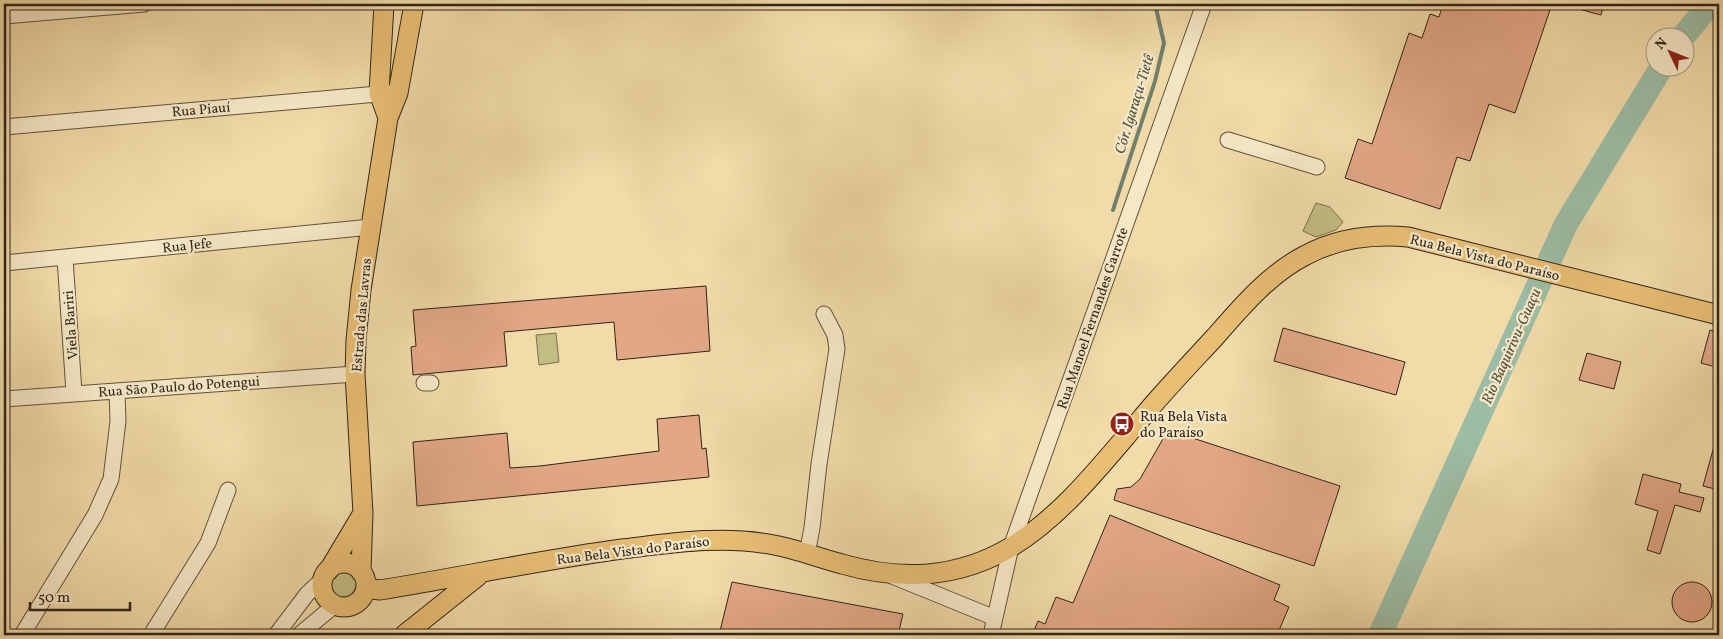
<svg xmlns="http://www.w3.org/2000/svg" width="1723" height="639" font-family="Vollkorn,serif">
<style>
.green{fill:#c2bd82;stroke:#7a714c}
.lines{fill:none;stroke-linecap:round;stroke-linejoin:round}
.stream{stroke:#71806c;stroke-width:4}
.river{stroke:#9cbca4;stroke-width:24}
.building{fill:#e2a785;stroke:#312517}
.minor-casing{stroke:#61523c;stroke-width:17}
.major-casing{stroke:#312517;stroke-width:21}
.minor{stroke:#f6e8c7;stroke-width:15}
.major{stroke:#e8be74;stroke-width:19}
.labels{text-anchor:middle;stroke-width:4.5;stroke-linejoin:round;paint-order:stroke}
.street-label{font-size:14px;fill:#312517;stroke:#f6e8c7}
.poi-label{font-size:14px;fill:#312517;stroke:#f6e8c7;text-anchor:start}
.water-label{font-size:15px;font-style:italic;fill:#515241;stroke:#f6e8c7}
</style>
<rect width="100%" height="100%" fill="#f1dba9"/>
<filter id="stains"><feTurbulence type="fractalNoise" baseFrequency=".004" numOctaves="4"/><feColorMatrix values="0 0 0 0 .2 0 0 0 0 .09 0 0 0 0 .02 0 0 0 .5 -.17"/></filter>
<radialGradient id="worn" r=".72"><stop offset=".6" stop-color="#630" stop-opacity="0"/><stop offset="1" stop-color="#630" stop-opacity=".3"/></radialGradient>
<path class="green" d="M1316,203L1330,207L1343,222L1336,230L1316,237L1303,231Z
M556,333L559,362L539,365L536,335Z
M330 584a13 13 0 1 1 26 0a13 13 0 1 1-26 0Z"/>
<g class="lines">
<path class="stream" d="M1113,210L1155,81L1164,43L1155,4"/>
<path class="river" d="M1682,38L1710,4
M1380,635L1566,224L1661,68"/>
</g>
<path class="building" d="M1443,4H1501L1520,10L1521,4H1552L1515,113L1489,104L1470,161L1457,157L1440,209L1345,178L1358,139L1372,144L1409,33L1422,38L1430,14L1439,17Z
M1572,4H1604L1601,15L1571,7Z
M706,286L710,351L617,360L614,322L504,332L507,366L413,375L411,347L416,346L413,310Z
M1283,328L1405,362L1396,395L1274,361Z
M1710,330L1719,333V368L1701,363Z
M1587,353L1621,362L1614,389L1579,380Z
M699,415L702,449L706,448L709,477L417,506L413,442L507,433L510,468L540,466L659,451L657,419Z
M1168,430L1340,486L1314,566L1114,500L1117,489L1131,487L1140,479Z
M1716,439H1719V490L1703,486Z
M1643,474L1681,484L1679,492L1704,498L1700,512L1675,505L1660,554L1647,550L1658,511L1635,504Z
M1110,515L1280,585L1274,600L1289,607L1277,635H1032L1038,621L1045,624L1056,597L1073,603Z
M1672 602a20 20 0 1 1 40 0a20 20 0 1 1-40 0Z
M732,582L903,614L898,635H719Z"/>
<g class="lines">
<defs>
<path id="minor" d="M4,16L144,4
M4,127L389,93
M1228,140L1317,167
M65,258L74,393
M4,263L371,227
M424,383H431
M4,399L355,374
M807,554L812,528L819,464L837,349L835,335L824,314
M892,576L995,618
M22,635L95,515L111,479L118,421L117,391
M151,635L208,543L228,490
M276,635L307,594L323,579
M299,635L335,605
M991,635L1011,547L1204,4"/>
<path id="major" d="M384,4L379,93L388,118
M322 585a22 22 0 1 1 44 0a22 22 0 1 1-44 0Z
M329,570L363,513
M361,572L363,513L355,374L356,340L361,290L388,118L398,93L414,4
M366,588L380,590C461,577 541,560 622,549C673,543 723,535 774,545C797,549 819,558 842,564C901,581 957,579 1011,547C1062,516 1102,464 1140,420C1164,391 1190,364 1215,337C1241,307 1270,273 1306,255C1338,238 1373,234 1408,237L1719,315
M404,635L478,576"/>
</defs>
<use href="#minor" class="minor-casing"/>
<use href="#major" class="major-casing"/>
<use href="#minor" class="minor"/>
<use href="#major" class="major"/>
</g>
<defs>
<symbol id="bus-disc" viewBox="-11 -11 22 22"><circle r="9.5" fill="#8f2418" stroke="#f6e8c7"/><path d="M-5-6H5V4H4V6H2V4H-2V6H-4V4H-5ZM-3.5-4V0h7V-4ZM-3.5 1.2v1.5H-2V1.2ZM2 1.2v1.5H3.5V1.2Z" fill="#fff"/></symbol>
</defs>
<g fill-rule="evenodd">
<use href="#bus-disc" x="1108" y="410" width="28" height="28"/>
</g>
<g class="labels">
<g class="street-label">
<text transform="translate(201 109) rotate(-5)" y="5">Rua Piauí</text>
<text transform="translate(187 245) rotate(-6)" y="5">Rua Jefe</text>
<text transform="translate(1485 257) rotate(14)" y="5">Rua Bela Vista do Paraíso</text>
<text transform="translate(361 315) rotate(-85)" y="5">Estrada das Lavras</text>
<text transform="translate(1092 318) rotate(-71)" y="5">Rua Manoel Fernandes Garrote</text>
<text transform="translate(70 325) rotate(-94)" y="5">Viela Bariri</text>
<text transform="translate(179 386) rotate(-4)" y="5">Rua São Paulo do Potengui</text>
<text transform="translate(633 550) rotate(-7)" y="5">Rua Bela Vista do Paraíso</text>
</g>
<g class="poi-label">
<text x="1140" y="421">Rua Bela Vista<tspan x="1140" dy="16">do Paraíso</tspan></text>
</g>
<g class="water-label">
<text transform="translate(1134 104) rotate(-73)" y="5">Cór. Igaraçu-Tietê</text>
<text transform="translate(1511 346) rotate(-66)" y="5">Rio Baquirivu-Guaçu</text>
</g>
</g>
<rect width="1723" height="639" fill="none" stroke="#f1dba9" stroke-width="20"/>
<rect x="5" y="5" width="1713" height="629" fill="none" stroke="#312517" stroke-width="2.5"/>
<rect x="10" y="10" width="1703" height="619" fill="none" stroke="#312517"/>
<g transform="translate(1670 52) rotate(313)"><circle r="24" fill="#f6e8c7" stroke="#a79a81"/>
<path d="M0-4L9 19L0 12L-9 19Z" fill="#8f2418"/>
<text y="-8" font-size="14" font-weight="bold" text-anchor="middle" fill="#312517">N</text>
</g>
<path d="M30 602v8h100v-8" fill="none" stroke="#312517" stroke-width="2.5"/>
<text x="38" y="602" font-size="15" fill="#312517" stroke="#f6e8c7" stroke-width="4" paint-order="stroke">50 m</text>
<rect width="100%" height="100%" filter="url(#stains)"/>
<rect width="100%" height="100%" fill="url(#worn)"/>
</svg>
